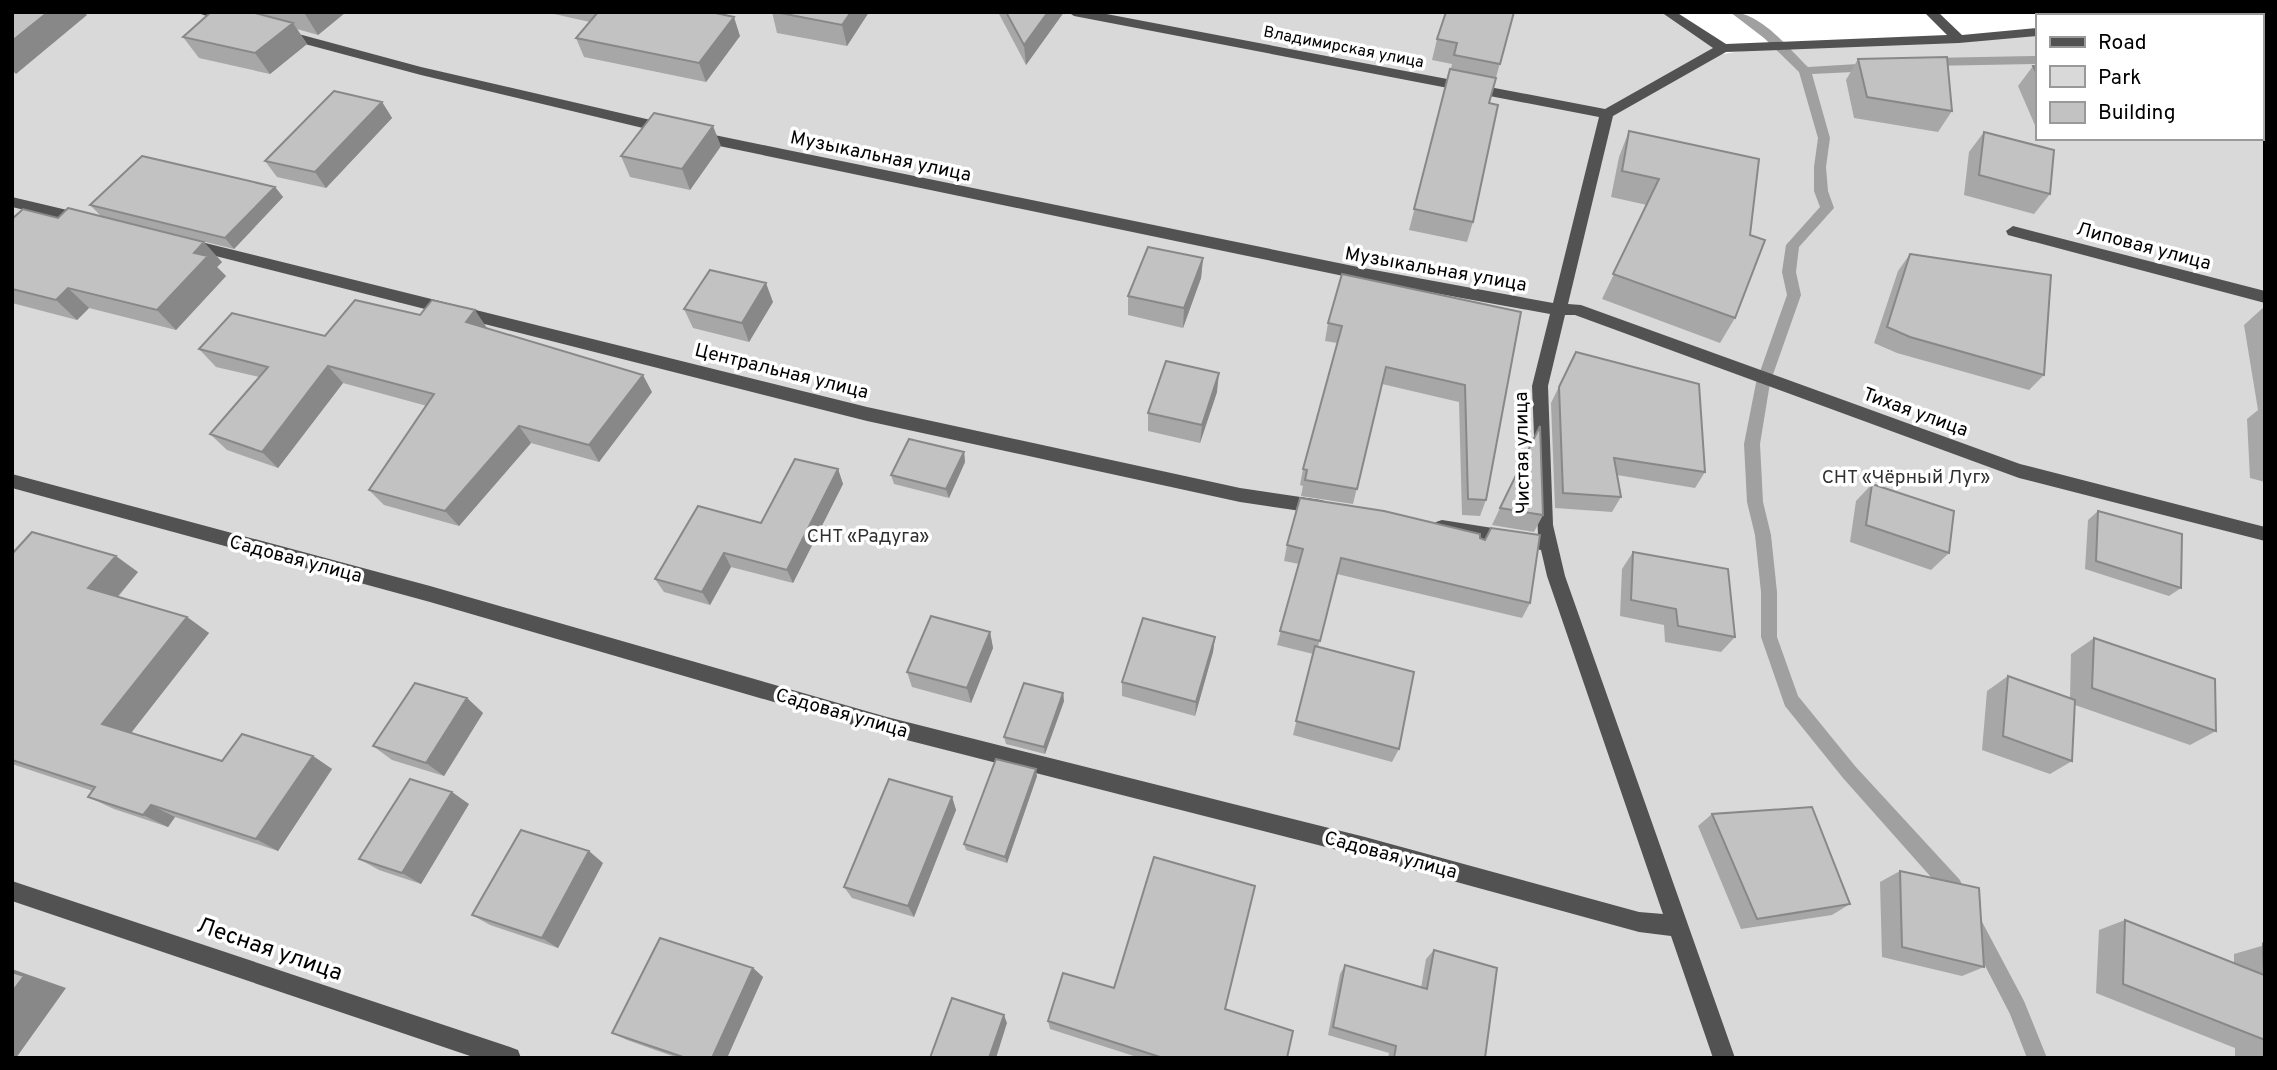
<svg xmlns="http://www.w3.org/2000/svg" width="2277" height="1070" font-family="Overpass,sans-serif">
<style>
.green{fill:#d9d9d9}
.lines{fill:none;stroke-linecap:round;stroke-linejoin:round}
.stream{fill:#a0a0a0;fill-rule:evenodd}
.minor{fill:#525252;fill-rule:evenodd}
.wall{fill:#a7a7a7}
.shaded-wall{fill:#888}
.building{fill:#c2c2c2;stroke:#888;stroke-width:2}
.labels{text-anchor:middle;stroke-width:7;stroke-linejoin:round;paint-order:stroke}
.far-street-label{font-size:16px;fill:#000;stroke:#fff}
.street-label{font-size:19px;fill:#000;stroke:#fff}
.park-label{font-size:19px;fill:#303030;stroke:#fff}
.near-street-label{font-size:23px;fill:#000;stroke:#fff}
</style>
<rect width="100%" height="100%" fill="#fff"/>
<path class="green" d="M12,12H1667L1723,48L1711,56L1759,48L2037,31V138H2261V46L2265,49V1058H12Z"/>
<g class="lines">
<path class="stream" d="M1730,12C1761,12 1787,47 1808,67L1874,63L1880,67L1874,71L1812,74L1830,138L1826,167L1828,191L1834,208L1799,247L1796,272L1801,295L1770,383L1760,444L1763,502L1771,535L1777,592V637L1798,696L1855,766L1960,880L1968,899L1966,906L1959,908L1952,906L1946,894L1843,778L1785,706L1761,637V592L1755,535L1747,502L1744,444L1756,383L1787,295L1782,272L1786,245L1820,207L1814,191V167L1818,138L1799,72L1764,38Z
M2037,56V64L1928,66L1922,62L1928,58Z
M2261,98L2265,99V107L2261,106Z
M1973,916L1980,918L2024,1001L2047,1058H2027L2010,1014L1964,925L1966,918Z"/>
<path class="minor" d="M195,12H217L236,20L230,24Z
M1068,12H1096L1605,109L1713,48L1661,12H1676L1726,44L1947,35L1924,12H1938L1962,35L2037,28V36L1959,43L1726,52L1613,116L1568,304L1581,305L2020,464L2265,527V541L2019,478L1575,315H1565L1548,386L1553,525L1565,576L1735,1058H1713L1671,936L1639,932L1365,857L887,735L430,602L12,488V474L430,586L887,717L1365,837L1639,912L1663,914L1547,576L1541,550L1442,534L1436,532L1433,527L1436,522L1442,520L1538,535L1532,386L1550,314L1358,279L695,141L688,136L695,131L1358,267L1553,303L1599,117L1074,16Z
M2134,12H2147L2148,16H2135Z
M2190,12H2224L2219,16H2185Z
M280,29L421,67L668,124L675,129L668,134L421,75L275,36V30Z
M2261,40L2265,41V51L2261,50Z
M12,197L84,214L91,219L84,224L12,207Z
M2013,226L2265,291V303L2008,235L2006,231Z
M189,239L867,407L1240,488L1321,500L1327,502L1330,507L1327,512L1321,514L1240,502L867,421L184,248L182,244L184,240Z
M12,881L510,1047L518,1050L521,1058H476L12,901Z"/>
</g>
<path class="wall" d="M211,12H346L318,35L297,29L307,44L270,74L199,58L183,37Z
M545,12H711L740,36L706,82L584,57L576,38L590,22Z
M772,12H869L847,46L777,33Z
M998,12H1064L1026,65Z
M1514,12L1489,103L1473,222L1467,242L1409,230L1452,64L1432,60L1437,39Z
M1858,59L1952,111L1938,132L1854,118L1846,80Z
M2033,66H2037V130L2018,86Z
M382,102L392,118L326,188L277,177L265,161Z
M1629,131L1759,159L1735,318L1720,343L1602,299L1647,205L1611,197L1619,157Z
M1984,132L2050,194L2034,214L1964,195L1969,152Z
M721,146L690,190L630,177L621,156Z
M275,187L283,197L234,249L101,216L90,205Z
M12,219L222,262L217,267L226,276L176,330L89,308L77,320L12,303Z
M1910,254L2044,375L2029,390L1897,353L1874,343L1898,271Z
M1203,258L1201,278L1183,328L1128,315V296Z
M773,302L749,342L693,328L684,309Z
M2265,306V482L2250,478L2247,419L2258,410L2244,325Z
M1521,312L1486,500L1480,516L1462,515L1459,402L1382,384L1353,504L1301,496L1303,486L1300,485L1303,469L1337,343L1325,341L1328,323Z
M420,315L487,328L652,392L599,462L531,443L459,526L384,505L369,490L427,406L343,383L278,468L227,450L210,434L259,377L216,367L199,349L325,336Z
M1576,352L1705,472L1695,488L1617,475L1621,497L1612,512L1555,508L1551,403Z
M1217,392L1200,443L1148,431V413Z
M964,452L965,462L949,498L894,484L891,475Z
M838,469L843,484L793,583L731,567L710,605L664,592L655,579L761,523Z
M1872,484L1949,553L1931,570L1850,542L1856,501Z
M1500,508L1543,515L1534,532L1492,525Z
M2098,511L2181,588L2169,596L2085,569L2088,520Z
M1480,538L1485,540L1530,603L1522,618L1337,574L1318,647L1399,749L1392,762L1293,735L1313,654L1277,645L1299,564L1284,561L1287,545Z
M1633,552L1735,637L1721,652L1665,642L1664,625L1620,616L1622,569Z
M12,554L138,572L118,597L187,617L209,633L131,733L222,761L313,756L332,769L278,851L175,817L168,827L114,809L88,797L93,791L12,764Z
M990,632L993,648L971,703L912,687L907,672Z
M1215,637L1213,652L1195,716L1122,696V682Z
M2094,638L2216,731L2190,745L2075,705L2072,761L2050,774L1982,750L1987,691L2008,676L2070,698L2071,654Z
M1063,693L1064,701L1045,754L1006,744L1004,737Z
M467,698L483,713L444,776L392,760L373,746Z
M1037,776L1007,863L966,850L964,844Z
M952,797L956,810L914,917L852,898L844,887Z
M469,804L421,884L379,870L359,859Z
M1712,814L1850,904L1832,915L1741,929L1698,826Z
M603,863L558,948L490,925L472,915Z
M1900,871L1984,967L1962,976L1882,957L1880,882Z
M2125,920L2234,963V954L2265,945V1058H2235V1048L2096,993L2099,930Z
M1434,950L1485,1058H1388L1389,1053L1328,1035L1340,974L1345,965L1421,988L1426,959Z
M753,968L763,977L727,1058H678L627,1040L612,1033Z
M1114,988L1225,1009L1287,1058H1140L1050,1029L1048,1021Z"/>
<path class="shaded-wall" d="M48,12H84L87,15L16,74L12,70V41Z
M306,12H346L318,35L305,14Z
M851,12H869L847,46L842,25Z
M1048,12H1064L1026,65L1024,45Z
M734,17L740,36L706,82L699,63Z
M293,23L307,44L270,74L255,53Z
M382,102L392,118L326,188L315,172Z
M713,126L721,146L690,190L682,169Z
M275,187L283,197L234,249L225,238Z
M204,242L222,262L217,267L226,276L176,330L157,310L194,253Z
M1203,258L1201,278L1183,328L1184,308Z
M766,283L773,302L749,342L742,323Z
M68,288L89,308L77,320L56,300Z
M475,310L487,328L478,340L466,322Z
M328,366L343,383L278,468L262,452Z
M1219,373L1217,392L1200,443L1202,425Z
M643,375L652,392L599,462L589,445Z
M519,426L531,443L459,526L445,511Z
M964,452L965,462L949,498L946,489Z
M838,469L843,484L793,583L787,570Z
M724,553L731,567L710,605L702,592Z
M116,556L138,572L111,604L88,588Z
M187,617L209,633L127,738L102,724Z
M990,632L993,648L971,703L967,688Z
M1215,637L1213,652L1195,716L1196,702Z
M1063,693L1064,701L1045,754L1044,747Z
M467,698L483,713L444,776L426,763Z
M313,756L332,769L278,851L256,839Z
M1036,769L1037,776L1007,863L1005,857Z
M452,792L469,804L421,884L402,873Z
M952,797L956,810L914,917L908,906Z
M151,805L175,817L168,827L143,815Z
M589,851L603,863L558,948L542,938Z
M753,968L763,977L727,1058H712Z
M12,969L66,988L16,1058H12Z
M1004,1015L1007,1023L996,1058H989Z"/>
<path class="building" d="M12,12H48L12,41Z
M211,12H251L293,23L255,53L183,37Z
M598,12H711L734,17L699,63L576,38Z
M775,12H851L842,25Z
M1006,12H1048L1024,45Z
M1446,12H1514L1500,64L1454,55L1457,43L1437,39Z
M1947,57L1952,111L1867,97L1858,59Z
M2033,66H2037V74Z
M1450,69L1496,78L1489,103L1498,105L1473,222L1414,209Z
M334,91L382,102L315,172L265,161Z
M654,113L713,126L682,169L621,156Z
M1629,131L1759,159L1750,235L1765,240L1735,318L1613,274L1659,179L1622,171Z
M1984,132L2054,150L2050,194L1979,175Z
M142,156L275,187L225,238L90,205Z
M68,208L204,242L194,253L208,256L157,310L68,288L56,300L12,289V219L23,209L58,218Z
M1148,247L1203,258L1184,308L1128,296Z
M1910,254L2051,275L2044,375L1910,337L1887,327Z
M710,270L766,283L742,323L684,309Z
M1342,274L1521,312L1486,500L1468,499L1465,385L1386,367L1357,489L1305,480L1307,470L1303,469L1342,326L1328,323Z
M355,300L420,315L432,300L475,310L466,322L643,375L589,445L519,426L445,511L369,490L434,394L328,366L262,452L210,434L268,367L199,349L232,313L325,336Z
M1576,352L1699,384L1705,472L1614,458L1621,497L1563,493L1559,387Z
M1166,361L1219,373L1202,425L1148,413Z
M1540,426L1543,515L1500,508Z
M909,439L964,452L946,489L891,475Z
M795,459L838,469L787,570L724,553L702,592L655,579L698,506L761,523Z
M1872,484L1954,511L1949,553L1866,525Z
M1300,498L1384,511L1480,534V538L1485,540L1491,528L1540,535L1530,603L1341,558L1320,641L1280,631L1303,549L1287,545Z
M2098,511L2182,534L2181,588L2096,561Z
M32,532L116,556L88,588L187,617L102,724L222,761L242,734L313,756L256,839L151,805L143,815L88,797L95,787L12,760V554Z
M1633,552L1728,569L1735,637L1678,626L1676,609L1631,600Z
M931,616L990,632L967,688L907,672Z
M1143,618L1215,637L1196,702L1122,682Z
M2094,638L2215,679L2216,731L2092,688Z
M1315,646L1414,672L1399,749L1296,721Z
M2008,676L2075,700L2072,761L2003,736Z
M415,683L467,698L426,763L373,746Z
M1024,683L1063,693L1044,747L1004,737Z
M996,759L1036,769L1005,857L964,844Z
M410,779L452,792L402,873L359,859Z
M889,779L952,797L908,906L844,887Z
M1812,807L1850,904L1757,919L1712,814Z
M521,830L589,851L542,938L472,915Z
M1154,857L1255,886L1225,1009L1293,1031L1287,1058H1163L1048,1021L1063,973L1114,988Z
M1900,871L1979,888L1984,967L1902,947Z
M2125,920L2264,975L2263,944L2265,945V1040L2123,984Z
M660,938L753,968L712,1058H686L612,1033Z
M1434,950L1497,968L1485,1058H1394L1396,1046L1333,1027L1345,965L1427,989Z
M12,972L24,976L12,992Z
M952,998L1004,1015L989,1058H930Z"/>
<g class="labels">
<g class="far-street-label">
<text transform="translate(1344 46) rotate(11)" y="6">Владимирская улица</text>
</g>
<g class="street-label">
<text transform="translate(881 155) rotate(12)" y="7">Музыкальная улица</text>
<text transform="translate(2144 245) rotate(15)" y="7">Липовая улица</text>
<text transform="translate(1436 268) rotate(10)" y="7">Музыкальная улица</text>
<text transform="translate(782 370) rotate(14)" y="7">Центральная улица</text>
<text transform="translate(1916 411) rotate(20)" y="7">Тихая улица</text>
<text transform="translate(1521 453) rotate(-91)" y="7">Чистая улица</text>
<text transform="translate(296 558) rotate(15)" y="7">Садовая улица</text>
<text transform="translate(842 712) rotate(16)" y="7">Садовая улица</text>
<text transform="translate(1391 854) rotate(15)" y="7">Садовая улица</text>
</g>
<g class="park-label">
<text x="1906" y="483">СНТ «Чёрный Луг»</text>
<text x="868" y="542">СНТ «Радуга»</text>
</g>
<g class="near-street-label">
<text transform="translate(270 948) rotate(19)" y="8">Лесная улица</text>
</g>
</g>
<rect width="2277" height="1070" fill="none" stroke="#000000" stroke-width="28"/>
<rect x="2036" y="14" width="228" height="126" fill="#ffffff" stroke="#999999" stroke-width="2"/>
<rect x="2050" y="37" width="35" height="10" fill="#525252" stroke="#999999" stroke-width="2"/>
<text x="2098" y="49" font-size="21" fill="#000000">Road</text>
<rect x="2050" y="66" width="35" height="21" fill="#d9d9d9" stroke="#999999" stroke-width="2"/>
<text x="2098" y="84" font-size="21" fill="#000000">Park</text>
<rect x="2050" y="102" width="35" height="21" fill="#c2c2c2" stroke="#999999" stroke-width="2"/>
<text x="2098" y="119" font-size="21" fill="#000000">Building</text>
</svg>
